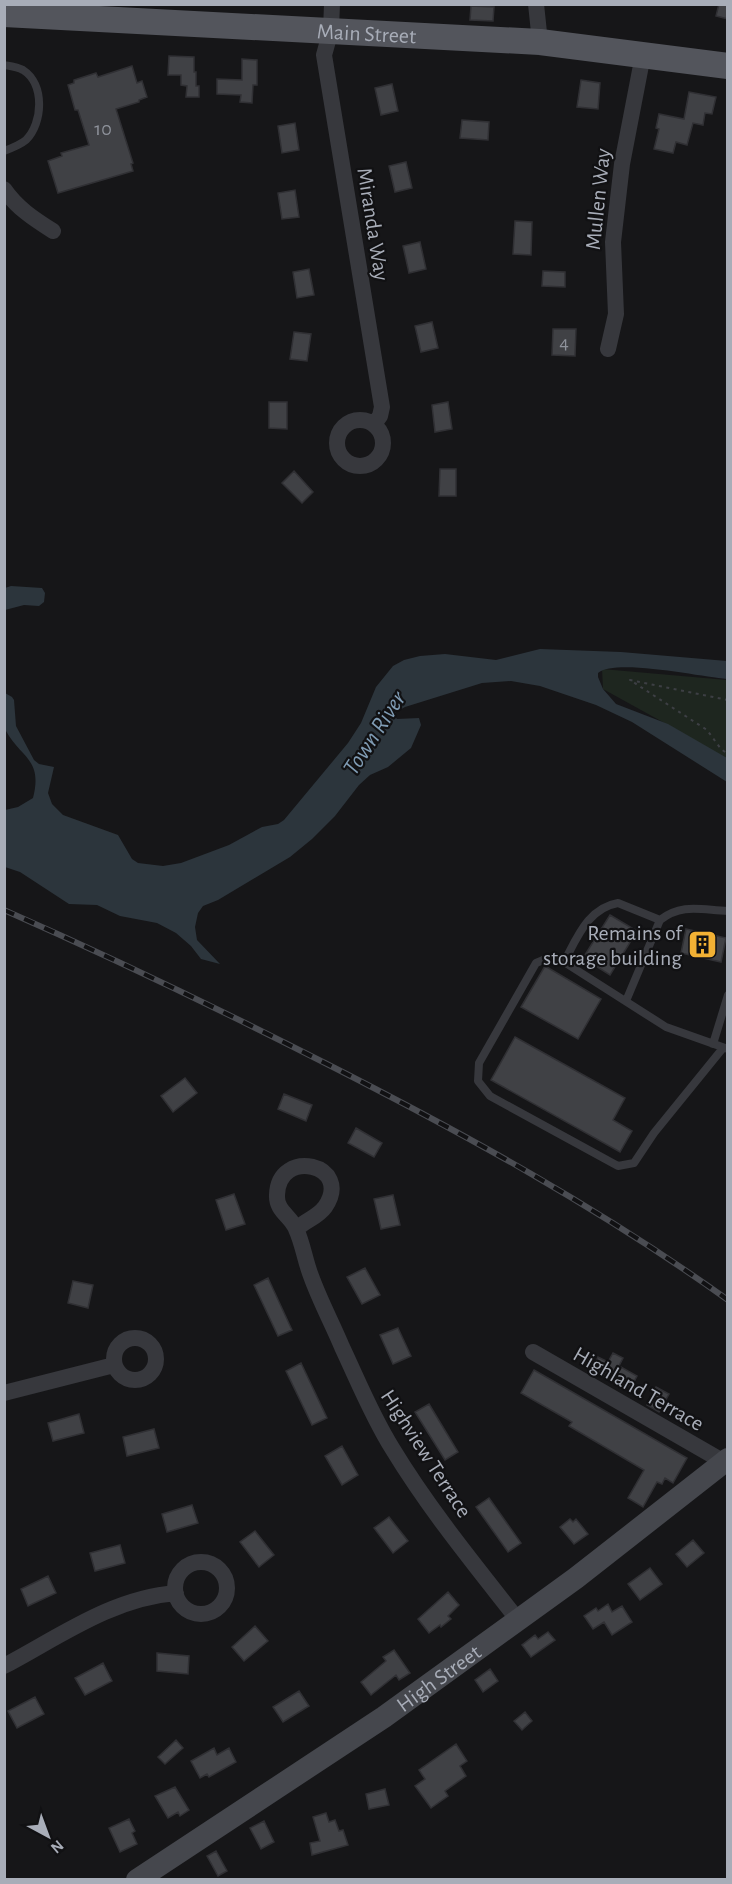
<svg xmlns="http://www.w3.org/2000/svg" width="732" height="1884" font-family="'Alegreya Sans',sans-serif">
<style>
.green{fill:#1e261f}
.water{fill:#2c353c}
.building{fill:#404145;stroke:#303034;stroke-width:1.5}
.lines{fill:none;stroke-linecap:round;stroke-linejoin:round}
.path{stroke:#3d3f44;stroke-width:2;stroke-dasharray:3 4.5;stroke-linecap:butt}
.lane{stroke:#37383d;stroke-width:8}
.street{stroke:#37383d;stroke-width:16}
.secondary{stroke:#45474d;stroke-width:22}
.primary{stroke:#53555c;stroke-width:26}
.rail-casing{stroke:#4a4c52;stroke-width:6}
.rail{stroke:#111113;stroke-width:4;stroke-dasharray:11;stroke-linecap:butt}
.labels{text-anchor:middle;stroke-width:4.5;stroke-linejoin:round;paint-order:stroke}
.number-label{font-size:20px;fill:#8e929b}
.street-label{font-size:22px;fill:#a8adb8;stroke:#111113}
.poi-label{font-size:22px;fill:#a8adb8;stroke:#111113;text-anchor:end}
.water-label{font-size:24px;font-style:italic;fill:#7f9bb3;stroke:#111113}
</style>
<rect width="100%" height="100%" fill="#161618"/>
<path class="green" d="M602,669L727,680V762L679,731L603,689Z"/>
<path class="water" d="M11,586L42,588L45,593L44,602L39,606L24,605L5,610V588Z
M540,649L621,652L727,661V679C701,677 616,658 598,673V677L603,689L616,704L668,724L727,758V782L632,722L596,705L540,686L511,681L482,683L405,707L396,712L395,717L397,719L419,718L421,725L411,748L388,767L370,775L359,785L335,816L312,839L290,857L218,900L203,906L198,913L195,927L197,940L220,964L201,959L191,946L176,933L157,923L120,916L97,905L69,904L20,872L5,867V810L18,807L33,798C43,759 21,758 6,731C1,722 4,703 5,693L12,697L14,700L16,726L34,760L39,764L54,767L48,793L52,804L63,815L118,835L132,859L138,863L163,866L181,863L229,845L262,827L278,824L284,820L348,743L361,723L376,687L393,666L404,660L420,656L445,654L496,660Z"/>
<path class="building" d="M719,4H728V19L716,16Z
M471,6L494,7L493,21L470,20Z
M169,56L194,57V72H196V86H199V97H186L187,86L181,85V75H168Z
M242,59L257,60V85H253L252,103L240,102L241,95L217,94V79L242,80Z
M132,66L137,83L142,81L147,97L139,100V102L116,109L133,163L131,164L133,171L58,193L48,161L62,156L61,153L89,145L78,110H75L68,85L74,83V80L96,73L98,77Z
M581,80L600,83L598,109L577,107Z
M392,84L398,111L381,115L375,88Z
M689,92L716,97L712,114L705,113L703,125L693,123L687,145L676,142L673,153L654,149L659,129L656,128L659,114L684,119Z
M462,120L489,122L488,140L460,138Z
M295,123L299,150L282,153L278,126Z
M406,162L412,188L395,192L389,166Z
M295,190L299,217L282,219L278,193Z
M515,221L532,222L531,255L513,254Z
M420,242L426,269L409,273L403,246Z
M309,269L314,295L297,298L293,272Z
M543,271L565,272V287L542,286Z
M432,322L438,348L421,352L415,326Z
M553,329H576L575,356L552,355Z
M294,332L311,334L307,361L290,359Z
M269,402H287V429L269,428Z
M448,402L452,429L435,432L432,405Z
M440,469H456V496H439Z
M294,471L313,492L302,503L282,483Z
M610,915L637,931L610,975L583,958Z
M686,929L726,938L721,962L681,953Z
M545,966L601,999L578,1039L521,1007Z
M515,1037L625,1098L613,1120L632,1131L620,1152L491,1080Z
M185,1078L197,1093L173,1112L161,1096Z
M284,1094L312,1105L306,1121L278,1109Z
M356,1128L382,1143L374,1157L348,1143Z
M234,1194L245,1224L226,1230L216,1200Z
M393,1195L400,1225L381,1229L374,1199Z
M365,1268L380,1295L362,1304L347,1277Z
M268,1278L292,1330L278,1336L254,1285Z
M73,1281L93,1285L88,1308L68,1303Z
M398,1328L411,1356L393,1364L380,1335Z
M613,1353L623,1358L619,1366L637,1376L630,1389L592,1371L598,1357L608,1362Z
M301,1363L327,1418L312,1425L286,1371Z
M534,1370L687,1458L673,1483L665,1478L662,1484L657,1482L643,1507L628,1498L644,1470L569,1426L572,1422L521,1393Z
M656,1387L669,1394L659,1412L647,1405Z
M429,1404L458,1452L445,1460L415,1412Z
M79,1414L84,1433L53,1441L48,1423Z
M154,1429L159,1448L127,1456L123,1437Z
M342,1446L358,1475L342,1485L325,1456Z
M489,1498L521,1543L508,1552L476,1507Z
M192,1505L198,1523L167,1532L162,1514Z
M389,1517L408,1541L393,1553L374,1528Z
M570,1519L573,1522L576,1519L588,1534L574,1544L560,1527Z
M255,1531L274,1555L259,1567L240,1542Z
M693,1540L704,1553L687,1567L676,1554Z
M120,1545L125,1563L95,1571L90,1553Z
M650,1568L662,1584L640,1600L628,1584Z
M48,1576L56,1593L28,1606L21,1589Z
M448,1592L459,1605L448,1616L451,1619L441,1627L440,1625L429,1633L418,1619Z
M608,1604L612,1612L622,1606L632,1622L612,1635L604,1622L593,1629L584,1616L596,1608L598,1611Z
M255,1626L268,1641L244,1661L232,1647Z
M548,1632L555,1640L531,1657L522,1645L535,1635L538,1639Z
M394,1650L410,1673L399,1680L396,1675L371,1695L361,1682L386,1661L383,1657Z
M157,1653L189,1656L188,1674L157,1671Z
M103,1663L112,1681L85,1695L75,1678Z
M490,1669L498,1681L483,1692L475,1680Z
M299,1691L309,1706L283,1722L273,1707Z
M35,1697L44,1714L17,1728L8,1711Z
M525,1712L532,1721L522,1730L514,1721Z
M176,1740L183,1748L165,1764L158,1757Z
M456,1744L467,1761L460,1766L466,1776L445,1791L448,1796L431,1808L415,1786L425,1779L419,1770Z
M214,1748L217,1755L229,1748L236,1762L209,1777L207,1774L200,1778L191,1761Z
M175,1787L189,1810L180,1816L178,1812L168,1818L155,1796Z
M385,1789L389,1805L369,1809L366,1794Z
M326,1813L329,1822L335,1820L339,1831L343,1830L348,1845L312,1855L310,1843L320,1841L313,1817Z
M129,1819L135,1831L132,1833L137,1844L120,1852L109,1828Z
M264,1821L274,1842L261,1849L250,1828Z
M216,1851L227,1871L218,1876L207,1856Z"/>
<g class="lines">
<path class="path" d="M728,700L630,680L707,730L721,749L728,754"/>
<path class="lane" d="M4,65C10,66 18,67 23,70C45,84 43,123 26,140C20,145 12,148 4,151
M564,962C577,938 588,908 618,903L660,920
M626,1001L660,920C682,903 701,910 728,911
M713,1044L728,995
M723,1048L654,1133L634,1163L618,1166L490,1096L478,1081L479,1063L536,963L548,958L564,962L666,1027L728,1049"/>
<path class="street" d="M332,4L331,30L324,55L382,407L380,416L374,424
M536,4L540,42
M4,189C17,208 34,219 53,231
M608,349L616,314L613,242L622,164L643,55
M337 443a23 23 0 1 1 46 0a23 23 0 1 1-46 0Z
M297,1229C305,1220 317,1218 325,1207C354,1164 278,1147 277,1195C276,1211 291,1216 296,1229C303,1244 305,1261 311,1276C320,1301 332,1323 342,1347C358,1381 372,1416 392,1448C429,1509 474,1564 518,1620
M114 1359a21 21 0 1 1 42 0a21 21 0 1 1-42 0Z
M533,1352L724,1462
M4,1393L114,1365
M175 1588a26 26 0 1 1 52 0a26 26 0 1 1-52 0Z
M4,1666C59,1637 112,1598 176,1593"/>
<path class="secondary" id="s1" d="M137,1880L384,1717L576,1578L728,1459"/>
<path class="primary" id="s2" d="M4,14L540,42L728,66"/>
<defs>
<path id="rail" d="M4,910C113,958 219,1009 325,1063C463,1133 601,1209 728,1300"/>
</defs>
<use href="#rail" class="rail-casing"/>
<use href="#rail" class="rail"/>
</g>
<defs>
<symbol id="building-square" viewBox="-11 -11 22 22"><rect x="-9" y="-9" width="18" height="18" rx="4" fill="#f2b134" stroke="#111113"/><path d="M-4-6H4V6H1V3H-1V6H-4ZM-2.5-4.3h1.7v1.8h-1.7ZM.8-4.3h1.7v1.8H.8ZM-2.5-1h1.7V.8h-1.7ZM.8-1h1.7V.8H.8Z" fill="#111"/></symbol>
</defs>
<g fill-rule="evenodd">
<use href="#building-square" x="686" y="928" width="33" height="33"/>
</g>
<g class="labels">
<g class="number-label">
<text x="103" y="135">10</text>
<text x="564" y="349">4</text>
</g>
<g class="street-label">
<text dy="8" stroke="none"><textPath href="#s2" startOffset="363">Main Street</textPath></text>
<text transform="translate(597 199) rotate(-84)" y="8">Mullen Way</text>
<text transform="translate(374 224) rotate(81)" y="8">Miranda Way</text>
<text transform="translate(639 1388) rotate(30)" y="8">Highland Terrace</text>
<text transform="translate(427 1453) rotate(57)" y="8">Highview Terrace</text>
<text dy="8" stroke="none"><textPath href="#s1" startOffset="363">High Street</textPath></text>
</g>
<g class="poi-label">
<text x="682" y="940">Remains of<tspan x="682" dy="25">storage building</tspan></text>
</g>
<g class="water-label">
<text transform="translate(374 733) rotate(-57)" y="8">Town River</text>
</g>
</g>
<rect width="732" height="1884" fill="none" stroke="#a8adb8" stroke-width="12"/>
<g transform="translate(48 1836) rotate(139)" stroke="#111113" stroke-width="4.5" paint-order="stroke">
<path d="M0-4.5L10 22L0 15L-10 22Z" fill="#a8adb8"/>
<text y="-9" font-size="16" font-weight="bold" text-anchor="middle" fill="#a8adb8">N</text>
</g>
</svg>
